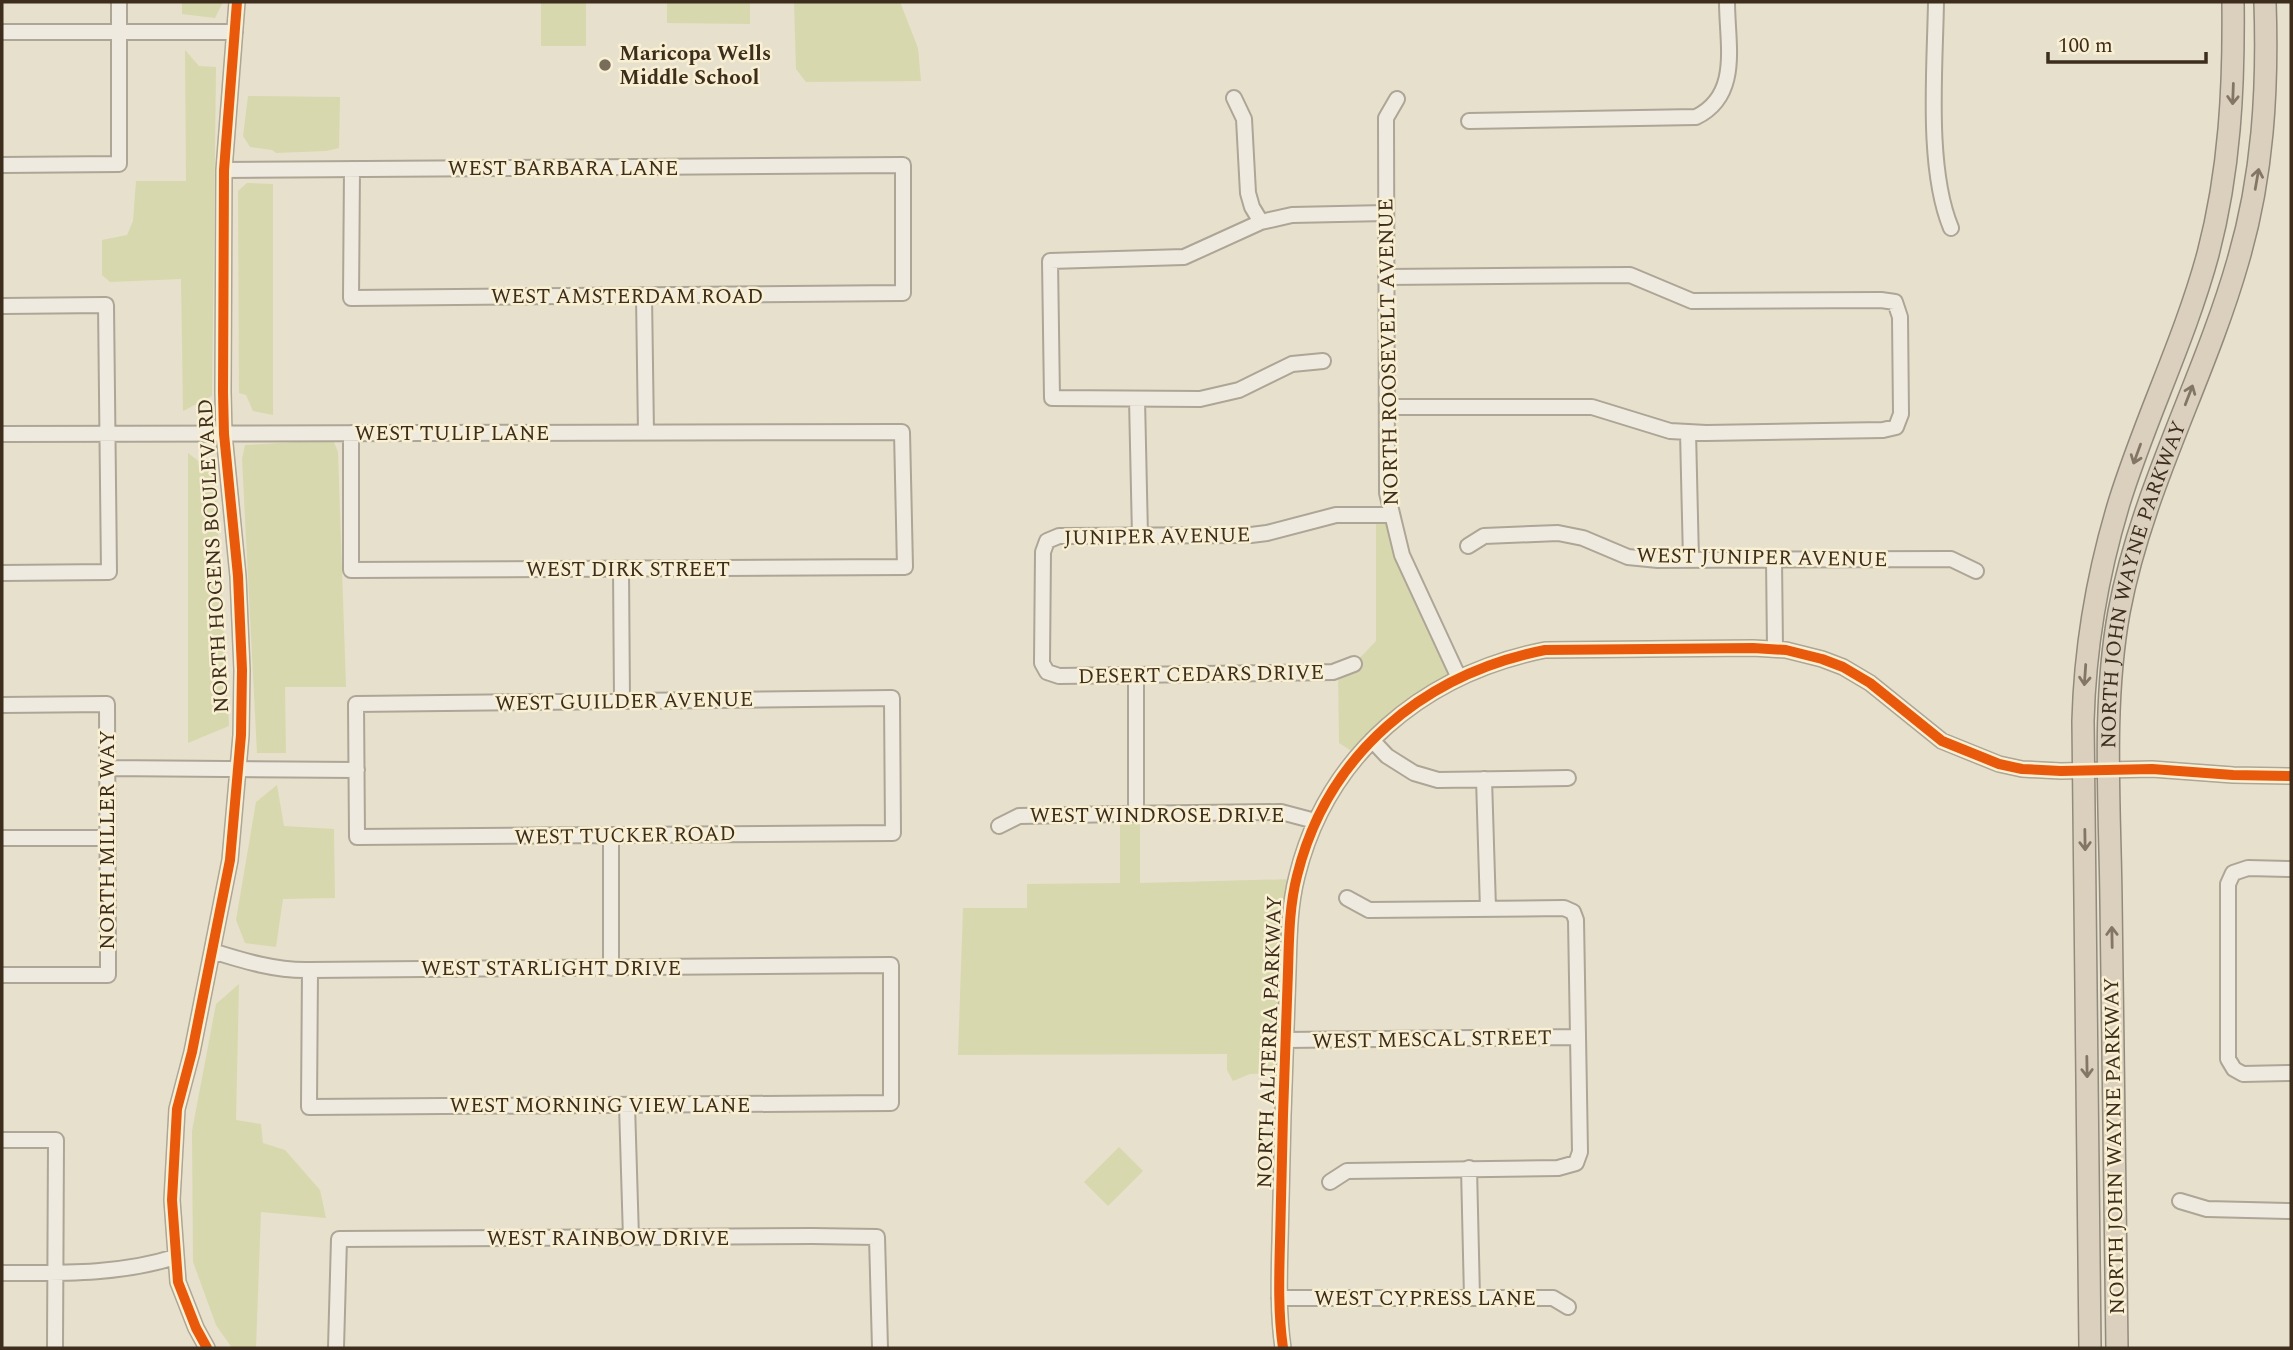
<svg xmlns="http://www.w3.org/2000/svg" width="2293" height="1350" font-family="Spectral,serif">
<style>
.green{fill:#d7d8ae}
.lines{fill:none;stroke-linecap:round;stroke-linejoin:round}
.minor-casing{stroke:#ada596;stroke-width:18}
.highway-casing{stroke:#928a7d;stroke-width:24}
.minor{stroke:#efeadf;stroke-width:14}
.highway{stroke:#dbd0bd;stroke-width:21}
.cycleway-casing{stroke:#f9efd2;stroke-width:15}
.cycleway{stroke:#e8590c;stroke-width:10}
.oneway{stroke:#847665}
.poi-dot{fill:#786c5b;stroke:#f9efd2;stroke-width:2.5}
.labels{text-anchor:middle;stroke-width:5;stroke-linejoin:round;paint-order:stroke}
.poi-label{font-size:21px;font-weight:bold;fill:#3d2d1d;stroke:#f9efd2;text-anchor:start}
.street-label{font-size:21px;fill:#3d2d1d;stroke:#f9efd2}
</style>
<rect width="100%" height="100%" fill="#e7e0cd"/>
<path class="green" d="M182,2H223L215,18L182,14Z
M541,2H586V46H541Z
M667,2H750V24L667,23Z
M794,2H900L918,48L921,81L806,82L796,69Z
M185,50L199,66L216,67L212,396L183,411L181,279L110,282L102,275V240L127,235L133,221L136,181H186Z
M248,96L340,97L339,148L326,151L276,153L272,150L250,147L243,136Z
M247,183L273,184V415L253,411L246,395L239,393L238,191Z
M333,440L338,452L346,687H285L286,753H257L242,459L245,445Z
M188,453L215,474L229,726L188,743Z
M1376,515H1391L1459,678L1358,755L1339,743L1338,670L1354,664L1376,641Z
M277,785L284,826L334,829L335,898L283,899L276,947L245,943L236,920L256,802Z
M1120,814H1140V883L1296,879L1284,1073L1250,1074L1233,1081L1227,1070V1054L958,1055L963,908H1027V884L1120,883Z
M239,984L236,1120L261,1124L263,1143L285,1150L320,1190L326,1218L261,1212L256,1348H232L216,1325L193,1262L192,1131L216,1004Z
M1119,1147L1143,1171L1108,1206L1084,1182Z"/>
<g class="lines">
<defs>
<path id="minor" d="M1936,2C1935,68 1926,168 1951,228
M2,32H235
M1234,98L1244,119L1248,193L1252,207L1261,222
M1397,99L1386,118L1387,493L1402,555L1459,678
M1469,121L1696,117C1741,95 1727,44 1727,2
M2,165L119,164V2
M224,170L903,165V293L351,298L352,169
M1386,277L1630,275L1692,301L1881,300L1895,302L1900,317L1901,414L1896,427L1883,430L1706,433L1670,431L1592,407H1387
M644,296L646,433
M2,306L106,305L109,572L2,573
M1323,361L1292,364L1239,390L1200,399L1052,398L1050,261L1184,257L1261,222L1292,215L1386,213
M1137,399L1140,536
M1688,432L1691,560
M2,434L902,432L905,567L351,570V433
M1468,546L1484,536L1558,533L1583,538L1628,557L1658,560L1951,559L1976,571
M1774,559L1775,648
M621,569L622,701
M1354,664L1333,672L1059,676L1047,672L1042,663L1043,552L1047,541L1059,536L1251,535L1267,533L1336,515H1391
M1136,675V814
M892,698L893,833L357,837L356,704Z
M2,705L107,704L108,957V975H2
M1372,740L1387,756L1414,773L1438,780L1568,778
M107,768L357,770
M1484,779L1488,909
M999,826L1019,816L1120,814L1281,812L1315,821
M2,838H107
M2291,869L2248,868L2233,873L2228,884V1059L2234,1069L2243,1074L2291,1073
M212,951C244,961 276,971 310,970L891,965V1103L309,1107L310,970
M611,968V835
M1285,1040L1578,1037
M627,1105L631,1238
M2,1140H56L55,1348
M1469,1168L1472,1297
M1330,1182L1347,1171L1558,1168L1576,1163L1580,1152L1576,920L1573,912L1564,908L1369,910L1347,898
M2180,1201L2207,1209L2291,1211
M2,1273C59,1273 119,1275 175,1257
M1279,1298H1553L1568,1307
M207,1348L196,1328L178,1282L172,1200L177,1109L192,1052L230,860L241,735L242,670L238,576L224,434L223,392L224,170L237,2
M336,1348L339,1239L812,1236L877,1237L880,1348
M1283,1348C1278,1313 1279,1278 1280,1242C1281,1200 1282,1157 1283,1115C1285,1067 1286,1019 1288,971C1289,940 1289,907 1297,876C1327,754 1424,674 1545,650L1753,648L1786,650L1822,659L1843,667L1870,683L1942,741L1999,764L2022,769L2061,771L2152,769L2233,775L2291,776"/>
<g id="highway">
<path d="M2090,1348L2083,721C2085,645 2097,576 2119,503C2145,419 2185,339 2208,254C2230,170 2234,87 2233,2"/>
<path id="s1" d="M2117,1348C2115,1199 2113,1050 2111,901C2110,806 2102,706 2119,612C2142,489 2204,380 2238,261C2263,176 2268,90 2265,2"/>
</g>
</defs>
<use href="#minor" class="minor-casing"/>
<use href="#highway" class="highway-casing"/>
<use href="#minor" class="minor"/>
<use href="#highway" class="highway"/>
<defs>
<path id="cycleway" d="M207,1348L196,1328L178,1282L172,1200L177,1109L192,1052L230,860L241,735L242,670L238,576L224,434L223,392L224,170L237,2
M1283,1348C1278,1313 1279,1278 1280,1242C1281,1200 1282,1157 1283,1115C1285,1067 1286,1019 1288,971C1289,940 1289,907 1297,876C1327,754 1424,674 1545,650L1753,648L1786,650L1822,659L1843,667L1870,683L1942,741L1999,764L2022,769L2061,771L2152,769L2233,775L2291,776"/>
</defs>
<use href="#cycleway" class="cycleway-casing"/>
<use href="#cycleway" class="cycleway"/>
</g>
<defs><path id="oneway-shaft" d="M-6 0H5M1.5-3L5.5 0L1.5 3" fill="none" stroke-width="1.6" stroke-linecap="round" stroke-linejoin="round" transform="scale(1.75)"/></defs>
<g class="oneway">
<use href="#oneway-shaft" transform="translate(2233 94) rotate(92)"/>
<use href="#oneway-shaft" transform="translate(2257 179) rotate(-80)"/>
<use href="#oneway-shaft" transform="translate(2189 395) rotate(-69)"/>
<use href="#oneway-shaft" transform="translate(2137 454) rotate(110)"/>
<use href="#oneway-shaft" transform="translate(2085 675) rotate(94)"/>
<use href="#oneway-shaft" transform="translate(2085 840) rotate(89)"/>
<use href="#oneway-shaft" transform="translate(2112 937) rotate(-91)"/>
<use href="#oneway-shaft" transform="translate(2087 1067) rotate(89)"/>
</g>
<circle class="poi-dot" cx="605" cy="65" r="7"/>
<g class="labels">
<g class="poi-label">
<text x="619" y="60">Maricopa Wells<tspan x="619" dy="24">Middle School</tspan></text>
</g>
<g class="street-label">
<text x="563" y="175">WEST BARBARA LANE</text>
<text x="627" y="303">WEST AMSTERDAM ROAD</text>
<text transform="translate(1388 352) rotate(-91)" y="7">NORTH ROOSEVELT AVENUE</text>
<text x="452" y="440">WEST TULIP LANE</text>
<text transform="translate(1157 536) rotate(-1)" y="7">JUNIPER AVENUE</text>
<text transform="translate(213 556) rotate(-93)" y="7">NORTH HOGENS BOULEVARD</text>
<text transform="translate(1762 557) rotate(1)" y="7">WEST JUNIPER AVENUE</text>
<text x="628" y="576">WEST DIRK STREET</text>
<text dy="7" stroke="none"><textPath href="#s1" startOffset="768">NORTH JOHN WAYNE PARKWAY</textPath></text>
<text transform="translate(1201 674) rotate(-1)" y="7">DESERT CEDARS DRIVE</text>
<text transform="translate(624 701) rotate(-1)" y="7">WEST GUILDER AVENUE</text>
<text x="1157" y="822">WEST WINDROSE DRIVE</text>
<text transform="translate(625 835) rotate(-1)" y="7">WEST TUCKER ROAD</text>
<text transform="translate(107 840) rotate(-90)" y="7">NORTH MILLER WAY</text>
<text x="551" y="975">WEST STARLIGHT DRIVE</text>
<text transform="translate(1432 1039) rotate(-1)" y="7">WEST MESCAL STREET</text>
<text transform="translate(1269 1042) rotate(-88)" y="7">NORTH ALTERRA PARKWAY</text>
<text x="600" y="1112">WEST MORNING VIEW LANE</text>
<text transform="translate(2114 1146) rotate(-91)" y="7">NORTH JOHN WAYNE PARKWAY</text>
<text x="608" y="1245">WEST RAINBOW DRIVE</text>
<text x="1425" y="1305">WEST CYPRESS LANE</text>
</g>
</g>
<rect width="2293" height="1350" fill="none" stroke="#3d2d1d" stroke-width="7"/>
<path d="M2048 52v10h158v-10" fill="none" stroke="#3d2d1d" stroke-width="3.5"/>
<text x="2058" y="52" font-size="21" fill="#3d2d1d" stroke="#f9efd2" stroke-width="5" paint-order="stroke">100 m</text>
</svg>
